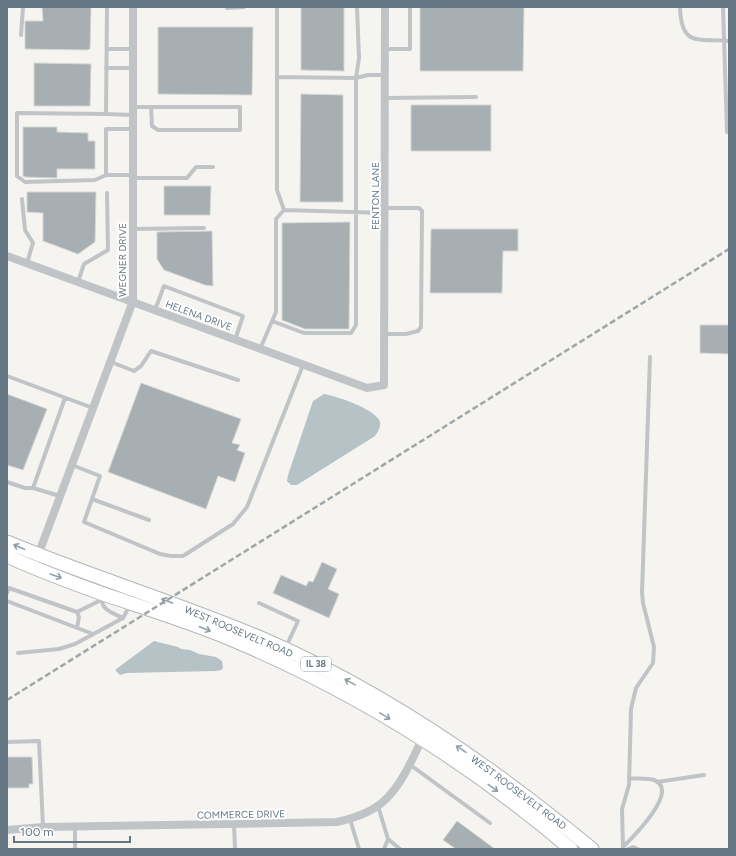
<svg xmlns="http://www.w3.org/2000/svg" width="736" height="856" font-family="Figtree,sans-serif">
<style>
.water{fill:#b5c3c6}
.building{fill:#a7afb3;stroke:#d6d6d3}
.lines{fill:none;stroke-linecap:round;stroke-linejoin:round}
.primary-casing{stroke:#b1b6b9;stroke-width:15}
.lane{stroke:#c0c4c7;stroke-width:4}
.street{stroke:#c0c4c7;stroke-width:8}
.primary{stroke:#fff;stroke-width:13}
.rail{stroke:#9fa6aa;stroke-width:2.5;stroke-dasharray:6 3;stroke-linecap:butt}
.oneway{stroke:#929fa7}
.labels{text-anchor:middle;stroke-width:4;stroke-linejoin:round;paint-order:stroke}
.shield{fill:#fff;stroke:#929fa7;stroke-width:1}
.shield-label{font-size:9px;font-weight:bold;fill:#647681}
.street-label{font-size:10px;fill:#647681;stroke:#fff}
</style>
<rect width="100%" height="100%" fill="#f5f4f1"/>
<path class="water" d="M324,394C336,396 376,409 380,422C381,427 378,432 375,436L297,485H291L287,481L288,475L313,401Z
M154,641L178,647L181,649L190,650L199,654L216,657L222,661L223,668L221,670L216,671L127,673L120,675L115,670Z"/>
<path class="building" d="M42,7H89L91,8L90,49L87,50L25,49V21H43Z
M301,7H344V71L301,70Z
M420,7H524L523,71H420Z
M158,27H253L252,95L158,94Z
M34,63L91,64L90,106H34Z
M301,94L343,95V202H300Z
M411,105H491V151H411Z
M23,127H57V132L88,133V141H95V169H57V178L25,177L23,176Z
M164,186H211L210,215H164Z
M27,192H96L95,242L78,254L43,241V213L27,212Z
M350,222L349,329H305L282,320V223Z
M431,229H518V251H503L502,293H430Z
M212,231L213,286L205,285L164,270L157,259V232Z
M700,325H729V354L700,353Z
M141,383L241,419L232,443L240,445L237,450L245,453L235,482L218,476L206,509L108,472Z
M7,394L47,409L23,470L7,465Z
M322,562L337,569L328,589L339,594L329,618L273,593L281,575L306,586L309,581L313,582Z
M7,757H32L33,784H29V788H7Z
M457,821L495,849H456L443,840Z"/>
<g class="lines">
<defs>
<path id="primary" d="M7,542C91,577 179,603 263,639C383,691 492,766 592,849
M7,556C40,571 75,584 109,596C151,610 193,623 233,640C356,692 470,763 571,849"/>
</defs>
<use href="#primary" class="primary-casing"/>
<path class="lane" d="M107,7L106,114L133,115
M277,7V190L284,210
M680,7C681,48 699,38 729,41
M723,7L727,132
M227,8L244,7
M21,35L23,7
M107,49H133
M385,49H410V7
M106,68H133
M277,77L356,78L368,75H385
M385,98L476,97
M133,107H240V130H158L152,126L151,107
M106,114L17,113V176L25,182L95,180L106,175H133
M106,175V129H133
M133,178H187L196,167H213
M22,199L25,230L33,243L27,263
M133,229L204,228
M78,282L84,264L108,250L107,193
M155,310L164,286L243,316L235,340
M272,321L304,333H351L356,325V78L359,58L357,7
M384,334H406L418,331L421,327L422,211L419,208H385
M260,349L276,312V219L284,210L384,213
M111,362L134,371L141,366L151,351L238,380
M7,376L93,408
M72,465L100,476L84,522L160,554L171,556H183L233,524L247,507L303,365
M7,482L25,488H33L60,496
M33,488L65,398
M92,499L149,520
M7,593L9,588L77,612L79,617L77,628
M103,595C98,609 113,613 123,618
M7,601L93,634
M259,603L298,621L286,647
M77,612L101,600
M18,653L59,649L75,644L123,618L130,605
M7,742L39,741L43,827
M409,764L490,823
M657,782L704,775
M378,806L388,839L400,849
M350,819L359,849
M234,824L235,849
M75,827V849
M623,847C632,838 681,790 654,780C647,778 636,779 629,778
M384,849L388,839
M623,849L622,809L629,785L631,709L636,688L653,663L654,647L643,603L642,593L650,357
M628,849L633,847L638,849"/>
<path class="street" d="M7,256L367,388L384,385L385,7
M37,558L133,301V7
M7,830L43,827L337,822C355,818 374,812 387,798C404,781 413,756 424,736"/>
<use href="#primary" class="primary"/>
<path class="rail" d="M7,700L729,249"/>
</g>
<defs><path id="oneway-shaft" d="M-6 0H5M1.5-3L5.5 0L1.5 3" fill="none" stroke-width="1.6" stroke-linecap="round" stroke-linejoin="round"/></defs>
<g class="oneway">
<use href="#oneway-shaft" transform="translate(19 547) rotate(-157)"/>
<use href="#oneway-shaft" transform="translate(56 576) rotate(20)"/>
<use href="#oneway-shaft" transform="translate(167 601) rotate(-160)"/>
<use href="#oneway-shaft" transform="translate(205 629) rotate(21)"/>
<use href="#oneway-shaft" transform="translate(350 682) rotate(-151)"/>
<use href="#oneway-shaft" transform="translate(385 716) rotate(31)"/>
<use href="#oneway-shaft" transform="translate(461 749) rotate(-146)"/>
<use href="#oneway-shaft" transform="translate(493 788) rotate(36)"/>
</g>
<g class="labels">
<rect class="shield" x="301" y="657" width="30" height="14" rx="3"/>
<g class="shield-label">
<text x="316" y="667">IL 38</text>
</g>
<g class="street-label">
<text transform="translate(375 196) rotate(-90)" y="4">FENTON LANE</text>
<text transform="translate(122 260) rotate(-90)" y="4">WEGNER DRIVE</text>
<text transform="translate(199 315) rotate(20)" y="4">HELENA DRIVE</text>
<text transform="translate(239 631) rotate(23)" y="4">WEST ROOSEVELT ROAD</text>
<text transform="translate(519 792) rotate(37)" y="4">WEST ROOSEVELT ROAD</text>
<text transform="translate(241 814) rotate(-1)" y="4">COMMERCE DRIVE</text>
</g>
</g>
<rect width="736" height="856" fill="none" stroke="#647681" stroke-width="16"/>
<path d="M14 836v6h116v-6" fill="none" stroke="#647681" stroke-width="2"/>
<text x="20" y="836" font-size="12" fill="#647681" stroke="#ffffff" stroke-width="3" paint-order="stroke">100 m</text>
</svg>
